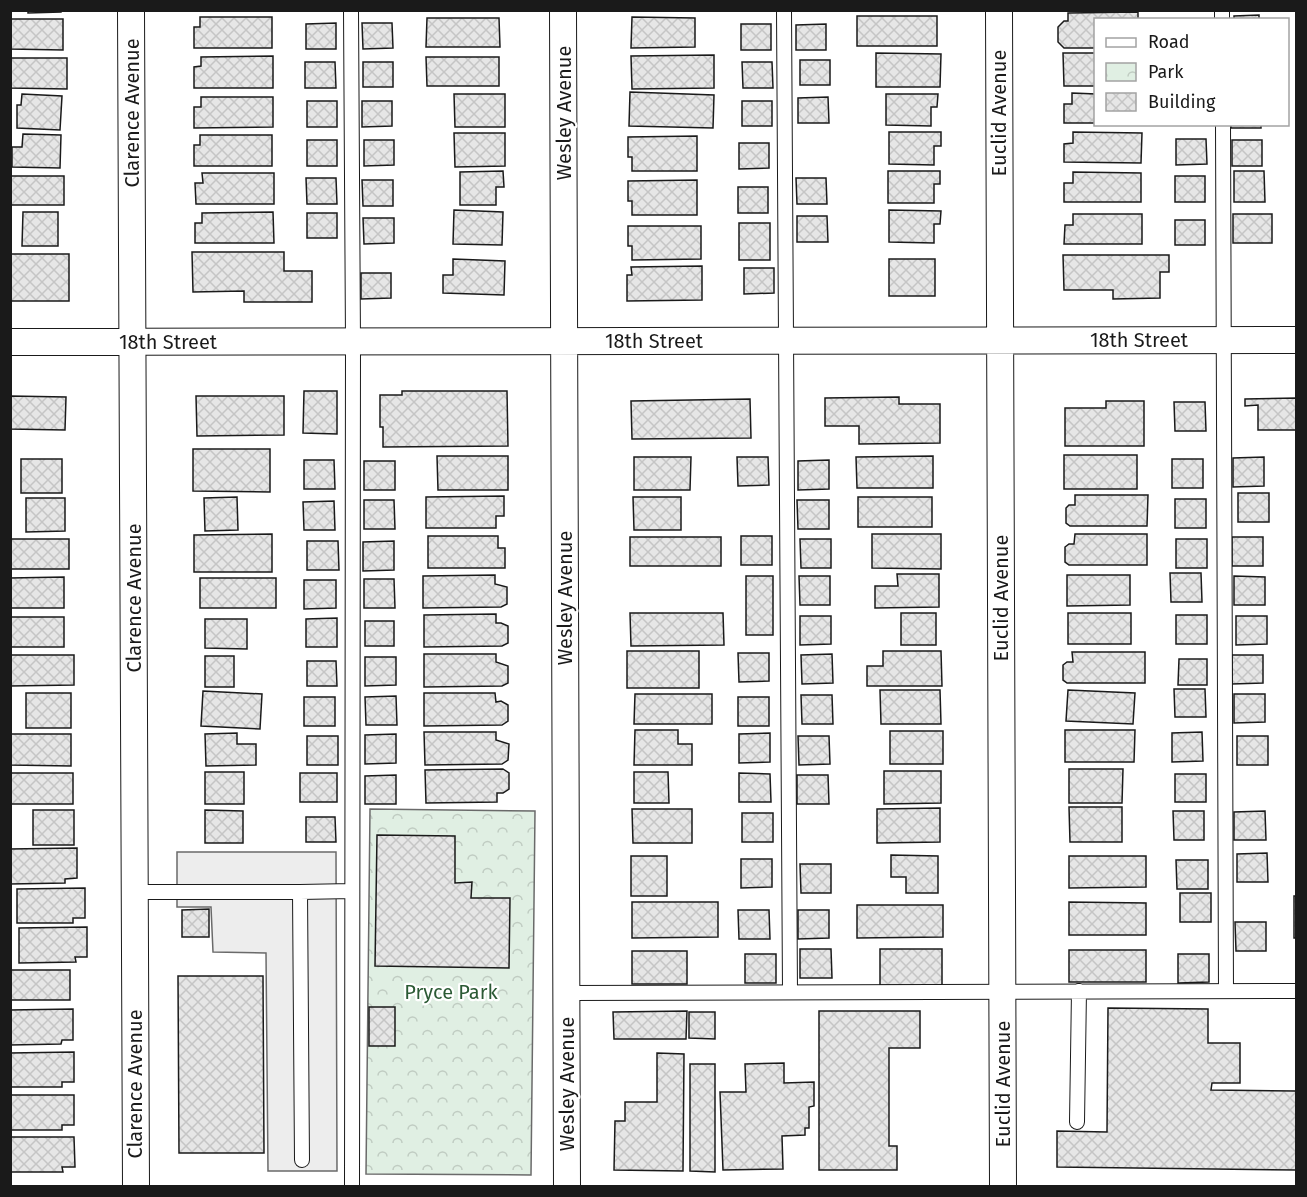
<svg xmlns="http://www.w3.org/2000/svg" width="1307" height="1197" font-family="'Fira Sans',sans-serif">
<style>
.park{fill:url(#park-crowns);stroke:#6a6a6a;stroke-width:1.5}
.parking{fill:#ededed;stroke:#6a6a6a;stroke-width:1.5}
.building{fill:url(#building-cross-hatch);stroke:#1a1a1a;stroke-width:1.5}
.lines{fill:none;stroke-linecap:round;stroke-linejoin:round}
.lane-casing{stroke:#1a1a1a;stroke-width:16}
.street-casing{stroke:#1a1a1a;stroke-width:28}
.lane{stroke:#fff;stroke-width:14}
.street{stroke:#fff;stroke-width:26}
.labels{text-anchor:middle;stroke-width:4.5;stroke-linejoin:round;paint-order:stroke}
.street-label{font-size:20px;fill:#1a1a1a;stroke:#fff}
.park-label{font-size:20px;fill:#2b5a34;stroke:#fff}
</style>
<defs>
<pattern id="park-crowns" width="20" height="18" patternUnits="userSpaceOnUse" patternTransform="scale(1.5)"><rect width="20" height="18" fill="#e0efe3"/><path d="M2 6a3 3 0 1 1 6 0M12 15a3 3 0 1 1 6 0" fill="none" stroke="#c0ccc2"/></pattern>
<pattern id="building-cross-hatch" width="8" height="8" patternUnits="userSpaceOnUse" patternTransform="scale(1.5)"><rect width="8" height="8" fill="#e6e6e6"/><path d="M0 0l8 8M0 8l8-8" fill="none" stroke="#c5c5c5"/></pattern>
</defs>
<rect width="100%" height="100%" fill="#fff"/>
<path class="park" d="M370,809L535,811L531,1175L366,1174Z"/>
<path class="parking" d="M177,852H336L337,1171H268L266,953L213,952L211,907H177Z"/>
<path class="building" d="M28,10H61V12L28,13Z
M1138,12V20H1096V48H1064L1058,42V27L1064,21H1068V13Z
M1259,15V20H1234V16Z
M857,16H937V46H857Z
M200,17H272V48H194V27H200Z
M632,17L695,18V47L631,48Z
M427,18H499L500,47H426Z
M10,19H63V50L10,49Z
M336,23V49H306V24Z
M362,23H392L393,48L363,49Z
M741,24H771V50H741Z
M826,24V50H796V25Z
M876,53L941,54L940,87H876Z
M1063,53H1096V86H1064Z
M714,55V88L632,89L631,56Z
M273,56V88H194V67L201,66V57Z
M426,57H499V86H427Z
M10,58H67V89L10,88Z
M800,60H830V85H800Z
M305,62H335L336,88H305Z
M363,62H393V87H363Z
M742,62H772L773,88H743Z
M630,92L714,95L713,128L629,126Z
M1072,93L1096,94V123H1064V104H1072Z
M22,94L62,96L60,130L17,128V105H21Z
M454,94H505V127H455Z
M886,94H938L937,107H931V126L886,125Z
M201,97H273V127L194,128V107H201Z
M828,97L829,123H798V98Z
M307,101H337V127H307Z
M362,101H392V126L362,127Z
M742,101H772V126H742Z
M1231,124H1261V128H1231Z
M889,132H941V146H934V165L889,164Z
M1073,132L1142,133L1141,163L1064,162V144L1073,143Z
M454,133H505V166L455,167Z
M23,134L61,135L60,168L12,167V147H22Z
M200,135H272V166H194V145H200Z
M697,136V171H632V157H628V137Z
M1176,139H1206L1207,164L1176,165Z
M307,140H337V166H307Z
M364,140H394V165L364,166Z
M1232,140H1262V166H1232Z
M739,143H769V168L739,169Z
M503,171L504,187H496V205H460V172Z
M888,171H940V184H934V203H888Z
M1234,171H1264L1265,202H1234Z
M1073,172L1141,173V202H1064V183H1073Z
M202,173H274V204H196L195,183H203Z
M10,176H64V205H10Z
M1175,176H1205V202H1175Z
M306,178H336L337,204H307Z
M796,178H826L827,204H797Z
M362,180H393V206H363Z
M697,180V215H632V201H628V181Z
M738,187H768V213H738Z
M454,210L503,212L502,245L453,244Z
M889,210L941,211L940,224H934V243L889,242Z
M23,212H58V246H22Z
M273,212L274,243H195V223H202V213Z
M307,213H337V238H307Z
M1073,214H1142V244H1064L1065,225H1073Z
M1233,214H1272V243H1233Z
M797,216H827L828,242H797Z
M363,218H394V243L364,244Z
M1175,220H1205V245H1175Z
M739,223H770V260H739Z
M628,226H701V259L632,260V246H628Z
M192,252H284V271H312V302H244V291L193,292Z
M10,254H69V301H10Z
M1063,255H1169V272H1160V298L1113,299V290H1064Z
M453,259L505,261L504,295L443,293V275H453Z
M889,259H935V296H889Z
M702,266V300L627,301V275H632L631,267Z
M744,268H774V293L744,294Z
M361,273H391V298L361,299Z
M304,391H337V434L303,433Z
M402,391H507L508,446L383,447V427H380V395H402Z
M10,396L66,397L65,430L10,429Z
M196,396H284V435L197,436Z
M899,397V404H940V443L859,444V426H825V398Z
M1296,398V430H1258V405L1245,406V399Z
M750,399L751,438L632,439L631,401Z
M1106,401H1144V446H1065V408H1106Z
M1174,402H1205L1206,431H1175Z
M193,449H270V492L193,491Z
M1064,455H1137V489H1064Z
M437,456H508V490H438Z
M933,456V488H857L856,457Z
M634,457H691L690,490H634Z
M737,457H768L769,485L738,486Z
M1264,457V486L1233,487V458Z
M21,459H62V493H21Z
M1172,459H1203V488H1172Z
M304,460H334L335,489H304Z
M829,460V489L798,490V461Z
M364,461H395V490H364Z
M1238,493H1269V522H1238Z
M1075,495H1148L1147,526H1070L1066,523V508L1069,505H1075Z
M504,496V516H496V528H426V497Z
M237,497L238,530L205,531L204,498Z
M633,497H681V530H634Z
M858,497H932V527H858Z
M26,498H65V531L26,532Z
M1175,499H1206V528H1175Z
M364,500H394L395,529H364Z
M797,500H829V529H798Z
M334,501L335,530H304L303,502Z
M272,534V572H194V535Z
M872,534H941V569L872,568Z
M1075,534H1147V565H1069L1065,562V547L1069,544H1074Z
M428,536H498V548H505V568H428Z
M741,536H772V565H741Z
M630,537H721V566H630Z
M1232,537H1263V566H1232Z
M10,539H69V569H10Z
M800,539H831V568H801Z
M1176,539H1207V568H1176Z
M307,541H338L339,570H307Z
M394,541V570L363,571V542Z
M1170,573H1201L1202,602H1171Z
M897,574H939V607L875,608V586H898Z
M495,575V584L507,587V604L501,607L423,608V576Z
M1067,575H1130V605L1067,606Z
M746,576H773V635H746Z
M799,576H830V605H800Z
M1234,576L1265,577V605H1234Z
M64,577V608H10V578Z
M200,578H276V608H200Z
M364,579H394L395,608H364Z
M304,580H336V608L304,609Z
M630,613H723L724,645L631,646Z
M901,613H936V645H901Z
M1068,613H1131V644H1068Z
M496,614V623H501L508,626V643L502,646L424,647V615Z
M1176,615H1207V644H1176Z
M800,616H831V644L800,645Z
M1236,616H1267V644L1236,645Z
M10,617H64V647H10Z
M337,618V647H306V619Z
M205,619H247V649L205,648Z
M365,621H394V646H365Z
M627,651H699V688H627Z
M883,651H941L942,686H867V666H883Z
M1072,652H1145V683H1067L1063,680V665L1067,662H1073Z
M738,653H769V681L739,682Z
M424,654H496V662L508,666V683L502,686L424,687Z
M832,654L833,683L802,684L801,655Z
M10,655H74V685L10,686Z
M1232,655H1263V683L1232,684Z
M205,656H234V687H205Z
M365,657H396V685L365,686Z
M1179,659H1207V685H1178Z
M307,661H336L337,686H307Z
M1174,689H1205L1206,717H1175Z
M880,690H940L941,724H881Z
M1068,690L1135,693L1133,724L1066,721Z
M203,691L262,694L260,729L201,726Z
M26,693H71V728H26Z
M424,693H495L496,702L501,701L508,705V721L502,725L424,726Z
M635,694H712V724H634Z
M1234,694H1265V722L1234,723Z
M801,695H832L833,724H802Z
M396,696L397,725H366L365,697Z
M304,697H335V726H304Z
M738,697H769V726H738Z
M635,730H678V744H692V765H634Z
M1065,730H1135L1134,762H1065Z
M890,731H943V764H890Z
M424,732H496V740L509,744L508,760L502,764L425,765Z
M1202,732L1203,761L1172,762V733Z
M237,733V744H256V765L206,766L205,734Z
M770,733V762L739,763V734Z
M10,734H71V766L10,765Z
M396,734V763L365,764V735Z
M307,736H338V765H307Z
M798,736H829L830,764L799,765Z
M1237,736H1268V765H1237Z
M503,769L509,773V789L503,793H497V802L426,803L425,770Z
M1069,769H1123L1122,803H1069Z
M884,771H941V803L884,804Z
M205,772H244V804H205Z
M634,772H668L669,803H634Z
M10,773H73V804H10Z
M300,773H337V802H300Z
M739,773L770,774L771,802H739Z
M1175,774H1206V802H1175Z
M396,775V804H365V776Z
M797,775H828L829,804H797Z
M1069,807H1122V842H1070Z
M940,808V842L877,843V809Z
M632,809H692V843H633Z
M33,810H74V845H33Z
M205,810L243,811V843H205Z
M1173,811H1204V840H1174Z
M1265,811L1266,840H1234V812Z
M742,813H773V842H742Z
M306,817H335L336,842H306Z
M377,835L455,836V883L472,882L471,898H510L509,968L375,966Z
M77,848V878L65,879V883L10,884V849Z
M1267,853L1268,882H1237V854Z
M891,855L938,856V893H906V877H891Z
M631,856H667V896H631Z
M1069,856H1146V887L1069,888Z
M741,859H772V887L741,888Z
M1176,860H1208V889H1177Z
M800,864H831V893H801Z
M85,888V918H73V923H17V889Z
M1180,893H1211V922H1180Z
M1294,896H1296V938H1294Z
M632,902H718V937L632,938Z
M1069,902L1146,903V935H1069Z
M857,905H943V937L857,938Z
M209,909V937H182V910Z
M738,910H769L770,939H739Z
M798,910H829V938L798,939Z
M1235,922H1266V951H1236Z
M87,927V957H75L76,962L19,963V928Z
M800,949H831L832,978H800Z
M880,949H942V986L880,985Z
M1069,950H1146V982H1069Z
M632,951H687V984H632Z
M745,954H776V983H745Z
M1178,954H1209V982L1178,983Z
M10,970H70V1000H10Z
M178,976H263L264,1153H179Z
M369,1007H395V1046H369Z
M1108,1008L1208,1009V1043H1240V1083H1212L1211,1090L1296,1091V1170L1057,1167V1131L1107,1132Z
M73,1009V1040H62L61,1044L10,1045V1010Z
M687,1011L686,1039H614L613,1012Z
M819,1011H920V1048H889V1146H897V1170H819Z
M689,1012H715V1039L689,1038Z
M74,1052V1082H62V1087H10V1053Z
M657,1053L684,1054L683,1171L614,1170L615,1121H625V1102H657Z
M784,1063V1083L814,1082V1106L809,1107V1128H805V1135L782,1136L783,1169L723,1170L720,1092H746L745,1064Z
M690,1064H715V1172L690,1171Z
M10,1095H74V1125H62V1130H10Z
M10,1137H74L75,1167H62L63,1172H10Z"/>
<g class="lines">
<defs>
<path id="lane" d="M351,10L353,342L352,1186
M784,10L790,992
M1222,10V20
M1223,124L1226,991
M135,892H300L302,1160
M300,892L352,891
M567,993L1296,991
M1077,1122L1079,991"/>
<path id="street" d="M131,10L136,1186
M563,10L567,1186
M999,10L1003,1186
M10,342L1296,340"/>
</defs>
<use href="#lane" class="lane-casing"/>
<use href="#street" class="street-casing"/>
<use href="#lane" class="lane"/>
<use href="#street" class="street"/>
</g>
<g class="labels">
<g class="street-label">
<text transform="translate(132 113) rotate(-90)" y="7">Clarence Avenue</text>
<text transform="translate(564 113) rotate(-90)" y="7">Wesley Avenue</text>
<text transform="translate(999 113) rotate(-90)" y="7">Euclid Avenue</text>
<text x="1139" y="347">18th Street</text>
<text x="654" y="348">18th Street</text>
<text x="168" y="349">18th Street</text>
<text transform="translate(134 598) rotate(-90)" y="7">Clarence Avenue</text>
<text transform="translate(565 598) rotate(-90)" y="7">Wesley Avenue</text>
<text transform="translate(1001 598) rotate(-90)" y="7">Euclid Avenue</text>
<text transform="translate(135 1084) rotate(-90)" y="7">Clarence Avenue</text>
<text transform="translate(567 1084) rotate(-90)" y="7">Wesley Avenue</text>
<text transform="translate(1003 1084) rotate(-90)" y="7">Euclid Avenue</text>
</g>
<g class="park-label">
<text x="451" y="999">Pryce Park</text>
</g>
</g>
<rect width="1307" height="1197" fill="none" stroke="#1a1a1a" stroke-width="24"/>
<rect x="1094" y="18" width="195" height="108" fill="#ffffff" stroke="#a3a3a3" stroke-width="1.5"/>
<rect x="1106" y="38" width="30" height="9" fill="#ffffff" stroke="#a3a3a3" stroke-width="1.5"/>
<text x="1148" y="48" font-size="18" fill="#1a1a1a">Road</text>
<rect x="1106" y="63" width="30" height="18" fill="url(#park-crowns)" stroke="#a3a3a3" stroke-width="1.5"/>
<text x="1148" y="78" font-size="18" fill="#1a1a1a">Park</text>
<rect x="1106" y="93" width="30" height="18" fill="url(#building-cross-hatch)" stroke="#a3a3a3" stroke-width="1.5"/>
<text x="1148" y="108" font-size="18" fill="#1a1a1a">Building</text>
</svg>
